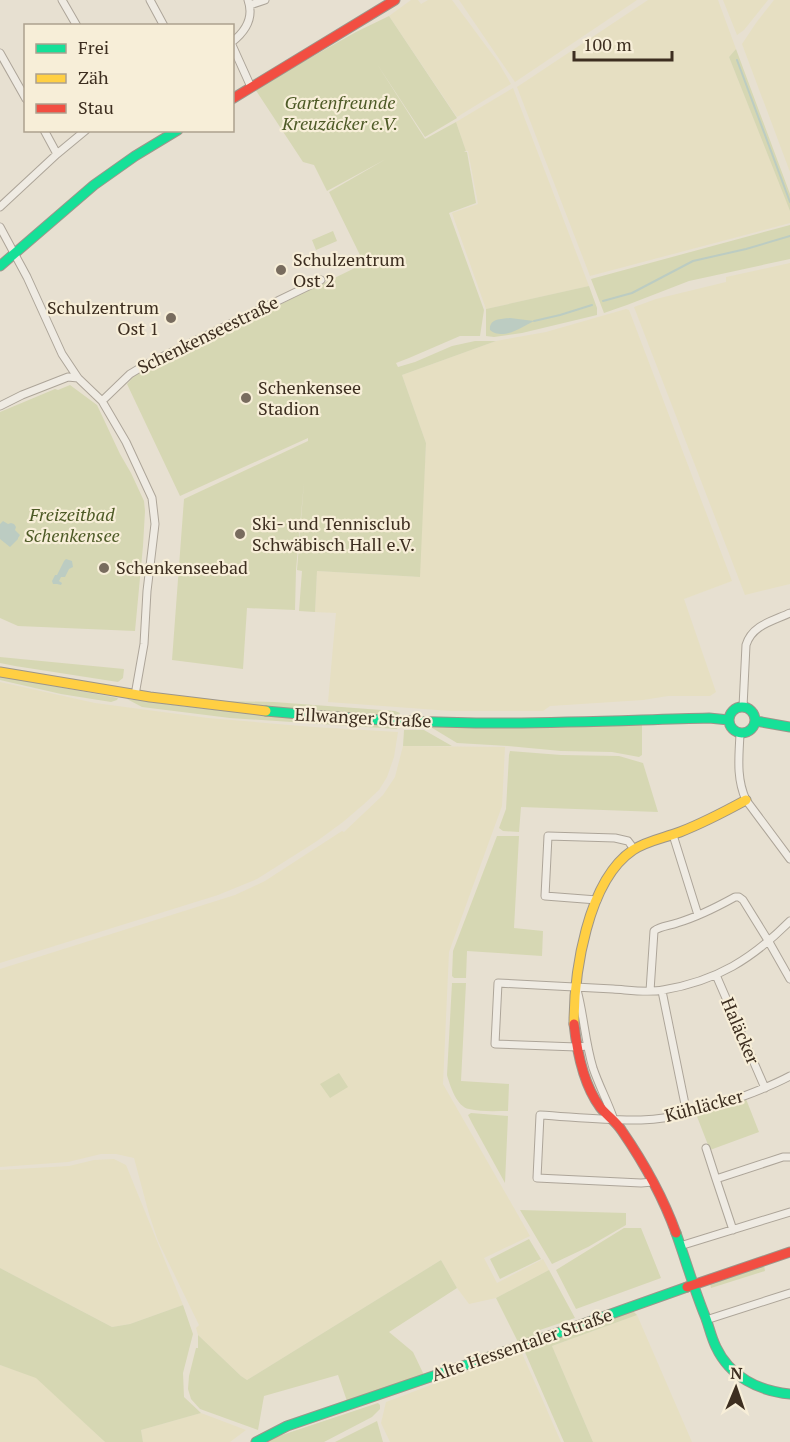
<svg xmlns="http://www.w3.org/2000/svg" width="790" height="1442" font-family="'PT Serif',serif">
<style>
.farmland{fill:#e6dfc2}
.green{fill:#d6d7b3}
.water{fill:#bcccc2}
.lines{fill:none;stroke-linecap:round;stroke-linejoin:round}
.stream{stroke:#bcccc2;stroke-width:2}
.street-casing{stroke:#ada599;stroke-width:9}
.fast-casing{stroke:#9c958a;stroke-width:11}
.slow-casing{stroke:#9c958a;stroke-width:11}
.jam-casing{stroke:#9c958a;stroke-width:11}
.street{stroke:#efebe3;stroke-width:7}
.fast{stroke:#16e098;stroke-width:9}
.slow{stroke:#ffcf43;stroke-width:9}
.jam{stroke:#f24e42;stroke-width:9}
.poi-dot{fill:#786c5e;stroke:#f7eed8;stroke-width:2}
.labels{text-anchor:middle;stroke-width:4.5;stroke-linejoin:round;paint-order:stroke}
.park-label{font-size:18px;font-style:italic;fill:#4d5a26;stroke:#f7eed8}
.poi-label{font-size:18px;fill:#3d2e20;stroke:#f7eed8;text-anchor:start}
.street-label{font-size:18px;fill:#3d2e20;stroke:#f7eed8}
</style>
<rect width="100%" height="100%" fill="#e7e0d1"/>
<path class="farmland" d="M411,0H418L421,4L428,0H452L498,62L511,84L457,117L389,16Z
M459,0H637L515,82Z
M648,0H718L736,49L729,57L790,211V223L590,276L517,87Z
M723,0H768L744,30L737,35Z
M774,0H790V172L742,44L756,23Z
M513,88L589,286L486,309L452,213L478,204L468,151H466L456,122Z
M790,263V584L745,595L634,307L656,299L726,282V277Z
M626,309L629,310L732,581L684,599L716,692L710,696H668L643,700L550,706L543,711H451L328,702L336,613L315,612L317,571L419,577L426,443L402,375L496,341L546,332Z
M0,682L95,703L208,718L313,727L398,732L394,757L387,777L379,790L364,804L343,822L317,841L257,879L218,895L0,963Z
M403,746L505,747L502,806L449,952L443,1084L530,1236L484,1258L497,1283L543,1259L549,1270L496,1298L469,1304L457,1288L441,1260L247,1380L241,1376L198,1335L196,1328L199,1325L158,1241L149,1214L134,1158L116,1154H101L68,1162L0,1167V969L235,895L265,881L342,831L344,832L383,795L395,777Z
M114,1159L126,1165L183,1305L130,1324L112,1327L0,1268V1170L69,1166L94,1160Z
M637,1315L692,1442H593L552,1346Z
M521,1351L561,1442H390L381,1423L386,1402Z
M0,1365L36,1377L105,1442H0Z
M201,1413L246,1430L230,1442H143L141,1430Z"/>
<path class="green" d="M389,16L457,118L425,137L377,64L425,139L456,122L466,151L464,152H467L476,203L449,213L484,310L480,336H460L409,358L396,363L398,367L415,362L452,346L475,341H496L402,375L426,443L420,577L317,571L315,612L299,611L302,571L297,570L304,482L296,570L295,610L247,608L243,669L172,660L184,499L308,441V438L180,496L127,384L135,375L357,267L361,257L329,192L386,159L327,191L314,165L303,162L255,89L356,32Z
M736,49L790,194V211L729,57Z
M790,225V259L689,281L627,305L604,313L591,279Z
M333,231L337,241L316,250L312,240Z
M589,286L597,308V315L522,333L494,337L486,336V309Z
M70,385L97,405L120,454L131,473L144,501L145,511L143,546L135,631L18,626L0,618V412L55,389L58,390Z
M0,657L124,669L123,678L118,682L15,666L0,663Z
M0,676L118,698L117,700L111,702L61,694L0,680Z
M127,699C215,711 302,720 390,724L398,727L397,729L230,718L142,707Z
M222,701L274,702L395,711L400,713L397,717L313,712L233,704Z
M642,724V755L639,757L612,752L561,751L508,746L457,743L429,726L566,727Z
M404,730H424L452,746H403Z
M510,751L561,755L619,756L643,763L658,812L521,807L519,832L503,831L499,828L506,809L509,755Z
M497,836H519L514,928L543,931L542,956L467,951L466,978H454L452,976L453,951Z
M452,983H466L461,1081L509,1084L508,1111C496,1111 481,1112 469,1109C457,1107 450,1086 447,1075Z
M339,1073L348,1087L330,1098L320,1084Z
M746,1099L759,1132L710,1150L696,1114L723,1107Z
M471,1113L508,1116L505,1183L472,1123L468,1115Z
M520,1210L626,1213V1225L588,1247L552,1264Z
M624,1228H641L661,1278L576,1309L556,1270Z
M529,1239L541,1259L500,1279L490,1259Z
M441,1260L457,1288L389,1332L413,1352L424,1375L348,1404L338,1375L264,1396L258,1430L200,1409L191,1399L188,1389L189,1376L196,1348H198V1335L241,1376L247,1380Z
M764,1265L765,1271L711,1288L710,1284Z
M0,1268L112,1327L130,1324L183,1305L193,1334L183,1373L184,1397L201,1413L141,1430L143,1442H105L36,1378L0,1365Z
M549,1270L575,1318L534,1332V1336L518,1342L496,1298Z
M632,1310L637,1315L552,1346L593,1442H564L524,1350Z
M378,1403L380,1405V1409L372,1417L324,1442H266L276,1437Z
M377,1421L383,1442H335Z"/>
<path class="water" d="M510,318L534,321C522,327 503,341 490,330C489,319 500,319 510,318Z
M3,521L8,524L11,523L14,524L16,527L15,530L20,535L18,538V539L10,547L0,539V524Z
M66,559L72,561L73,567L69,569L65,577H61L59,581L62,583L61,585L57,584H53L52,581L55,575H57L64,561Z"/>
<g class="lines">
<path class="stream" d="M737,60L790,202
M603,301L632,293L693,261L746,249L790,236
M534,321L560,315L592,305"/>
<defs>
<path id="street" d="M62,0L77,26
M150,0L164,26
M250,5L265,0
M232,42C246,31 254,17 248,0
M232,45L251,87
M0,53L26,99
M44,130L57,154
M0,207L57,154L86,130
M0,227L27,277L62,354L78,378L102,401L126,442L152,498L155,524L147,591L144,644L135,695
M102,401L130,374L145,365L321,280
M0,406L22,395L68,377L78,378
M743,707L746,645C752,625 773,621 790,613
M740,734C739,756 736,778 746,800L790,859
M673,835L698,915
M597,900L545,896L548,836L615,838L628,841L634,849
M716,975L765,1088
M577,990C584,1016 585,1042 593,1068C599,1086 608,1102 614,1120
M650,991L654,931C661,926 669,926 677,923C697,917 717,907 735,897H739L743,900L769,942L790,979
M662,991L687,1114
M587,1046L577,1047L495,1044L498,983C536,985 575,987 613,989C629,990 648,993 663,990C717,981 752,959 790,921
M706,1148L716,1179
M653,1182L641,1183L537,1178L540,1115C574,1117 607,1121 641,1120C677,1119 710,1108 744,1096C760,1090 775,1084 790,1076
M733,1230L716,1179L783,1157H790
M680,1246L790,1212
M706,1320L790,1293"/>
<path id="fast" d="M0,266L94,185L135,156L178,130
M729 720a13 13 0 1 1 26 0a13 13 0 1 1-26 0Z
M266,711C336,718 406,722 476,723C554,724 631,720 709,718L729,720
M756,721L790,727
M676,1233C686,1261 694,1289 705,1316C709,1326 711,1337 716,1347C730,1377 759,1391 790,1394
M256,1442L287,1426L521,1346L687,1287"/>
<path id="slow" d="M0,672L150,697L266,711
M574,1024C574,973 587,881 633,850C646,841 664,838 680,832C703,823 724,812 746,800"/>
<path id="jam" d="M232,99L395,0
M574,1024C577,1052 583,1084 600,1107C607,1116 616,1121 622,1131C644,1163 663,1197 676,1233
M687,1287L790,1252"/>
</defs>
<use href="#street" class="street-casing"/>
<use href="#fast" class="fast-casing"/>
<use href="#slow" class="slow-casing"/>
<use href="#jam" class="jam-casing"/>
<use href="#street" class="street"/>
<use href="#fast" class="fast"/>
<use href="#slow" class="slow"/>
<use href="#jam" class="jam"/>
</g>
<g class="poi-dot">
<circle cx="281" cy="270" r="6"/>
<circle cx="171" cy="318" r="6"/>
<circle cx="246" cy="398" r="6"/>
<circle cx="240" cy="534" r="6"/>
<circle cx="104" cy="568" r="6"/>
</g>
<g class="labels">
<g class="park-label">
<text x="340" y="109">Gartenfreunde<tspan x="340" dy="21">Kreuzäcker e.V.</tspan></text>
<text x="72" y="521">Freizeitbad<tspan x="72" dy="21">Schenkensee</tspan></text>
</g>
<g class="poi-label">
<text x="293" y="266">Schulzentrum<tspan x="293" dy="21">Ost 2</tspan></text>
<text x="159" y="314" text-anchor="end">Schulzentrum<tspan x="159" dy="21">Ost 1</tspan></text>
<text x="258" y="394">Schenkensee<tspan x="258" dy="21">Stadion</tspan></text>
<text x="252" y="530">Ski- und Tennisclub<tspan x="252" dy="21">Schwäbisch Hall e.V.</tspan></text>
<text x="116" y="574">Schenkenseebad</text>
</g>
<g class="street-label">
<text transform="translate(208 335) rotate(-26)" y="6">Schenkenseestraße</text>
<text transform="translate(363 718) rotate(3)" y="6">Ellwanger Straße</text>
<text transform="translate(740 1031) rotate(67)" y="6">Haläcker</text>
<text transform="translate(704 1106) rotate(-15)" y="6">Kühläcker</text>
<text transform="translate(522 1345) rotate(-19)" y="6">Alte Hessentaler Straße</text>
</g>
</g>
<rect x="24" y="24" width="210" height="108" fill="#f7eed8" stroke="#ada18e" stroke-width="1.5"/>
<rect x="36" y="44" width="30" height="9" fill="#16e098" stroke="#ada18e" stroke-width="1.5"/>
<text x="78" y="54" font-size="18" fill="#3d2e20">Frei</text>
<rect x="36" y="74" width="30" height="9" fill="#ffcf43" stroke="#ada18e" stroke-width="1.5"/>
<text x="78" y="84" font-size="18" fill="#3d2e20">Zäh</text>
<rect x="36" y="104" width="30" height="9" fill="#f24e42" stroke="#ada18e" stroke-width="1.5"/>
<text x="78" y="114" font-size="18" fill="#3d2e20">Stau</text>
<g transform="translate(736 1388) rotate(2)" stroke="#f7eed8" stroke-width="4.5" paint-order="stroke">
<path d="M0-4.5L10 22L0 15L-10 22Z" fill="#3d2e20"/>
<text y="-9" font-size="16" font-weight="bold" text-anchor="middle" fill="#3d2e20">N</text>
</g>
<path d="M574 51v9h98v-9" fill="none" stroke="#3d2e20" stroke-width="3"/>
<text x="583" y="51" font-size="18" fill="#3d2e20" stroke="#f7eed8" stroke-width="4.5" paint-order="stroke">100 m</text>
</svg>
